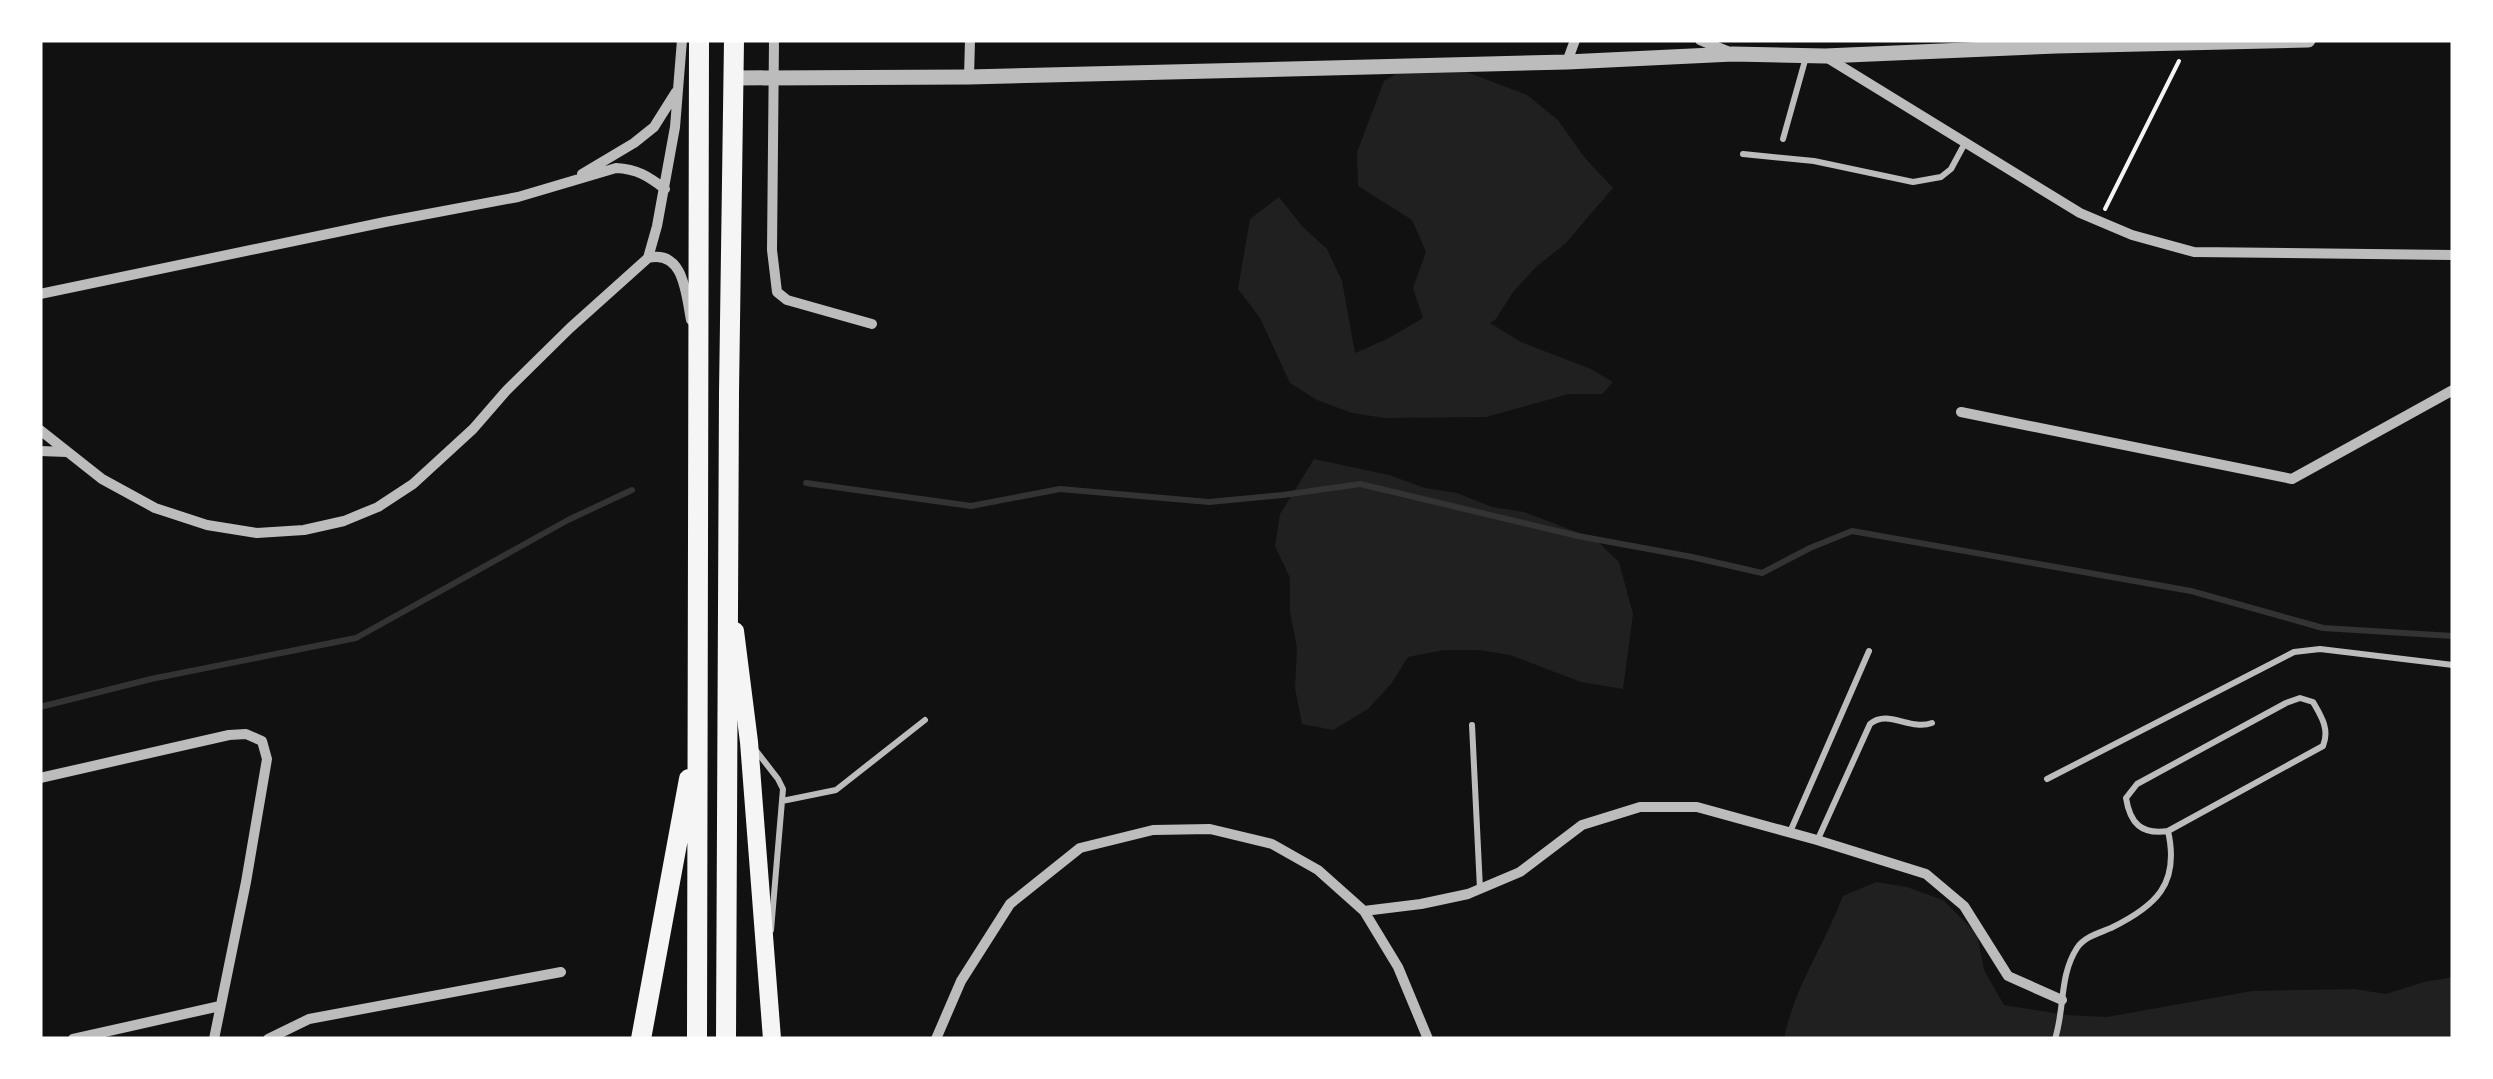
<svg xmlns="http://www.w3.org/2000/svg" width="2493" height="1079" font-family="Rubik,sans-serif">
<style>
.green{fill:#202020}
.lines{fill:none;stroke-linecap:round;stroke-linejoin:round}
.stream{stroke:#333;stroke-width:6}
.path{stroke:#f5f5f5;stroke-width:4}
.service{stroke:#bcbcbc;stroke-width:6}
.minor{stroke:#bcbcbc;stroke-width:10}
.tertiary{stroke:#bcbcbc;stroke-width:15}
.secondary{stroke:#f5f5f5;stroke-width:18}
.primary{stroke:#f5f5f5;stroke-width:20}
</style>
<rect width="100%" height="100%" fill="#111"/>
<path class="green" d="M1418,61L1456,68L1527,95L1558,120L1584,157L1613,188L1565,244L1536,267L1513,292L1496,319L1490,323L1521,342L1591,369L1613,382L1602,394H1569L1486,417L1384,418L1352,413L1317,400L1290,383L1260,318L1238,289L1250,219L1279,197L1302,226L1327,249L1342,281L1355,353L1387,339L1423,318L1413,288L1426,252L1412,220L1358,186L1357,152L1384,81Z
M1314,459L1389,475L1425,488L1457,493L1492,507L1524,512L1595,539L1619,562L1633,614L1623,689L1581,682L1510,655L1478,650H1444L1408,657L1391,684L1368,709L1333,730L1302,724L1295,688L1297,648L1290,612V578L1275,546L1280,514Z
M1876,882L1907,887L1943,900L1977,934L1984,970L2004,1005L2067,1015L2107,1017L2252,991L2354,989L2386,994L2424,982L2453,977V1039H1784C1793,989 1825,944 1843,896Z"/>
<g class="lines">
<path class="stream" d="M806,483L971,506L1060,489L1209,502L1283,495L1360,484L1578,536L1692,557L1762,573L1810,548L1852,531L2191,591L2323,628L2453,636
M40,707L151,679L356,638L568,520L632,490"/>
<path class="path" d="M2105,209L2179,61"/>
<path class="service" d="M1783,139L1806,57
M1743,154L1814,161L1913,182L1941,177L1951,169L1965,143
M2300,698L2313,702C2321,716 2330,729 2323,746L2168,831C2141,835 2130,823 2126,798L2137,784L2286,703Z
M1472,725L1480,889
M754,748L778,779L783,789L771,930
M2047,779L2294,652L2320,649L2453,665
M782,801L836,790L925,720
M1790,832L1869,651
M1818,839L1870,724C1888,709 1910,731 1932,723
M2055,1039C2065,1008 2059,976 2077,948C2084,937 2099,933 2111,928C2156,906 2180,884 2168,831"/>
<path class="minor" d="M774,40L772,250L777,292L787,300L872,324
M1700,40L1727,51
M1826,57L2080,213L2132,235L2194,252L2453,255
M1567,62L1575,40
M969,77L970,40
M582,174L634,143L654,127L676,92
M648,258C684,249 686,295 691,320
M40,294L385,222L518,197L616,168C637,169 648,176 665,189
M1961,412L2292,479L2453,390
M40,430L102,479L155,508L207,525L257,533L304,530L344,521L378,507L413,484L473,429L506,391L570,328L648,258L657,226L675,127L682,40
M40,451L67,452
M40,778L229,735L246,734L262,741L267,759L246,882L214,1039
M1364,911L1421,904L1468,894L1520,872L1582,825L1640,807H1697L1817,840L1926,874L1964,906L2008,976L2062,1000
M73,1039L220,1006
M268,1039L309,1019L561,972
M936,1039L961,981L1010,904L1080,848L1153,830L1210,829L1272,844L1318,870L1364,911L1398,967L1428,1039"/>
<path class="tertiary" d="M734,78L969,77L1567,62L1733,54L1825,56L2056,46L2308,40"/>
<path class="secondary" d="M735,631L749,742L772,1039"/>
<path class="primary" d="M641,1039L689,779
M697,1039L699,40
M726,1039L729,393L734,40"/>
</g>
<rect width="2493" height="1079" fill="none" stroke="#ffffff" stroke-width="85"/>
</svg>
